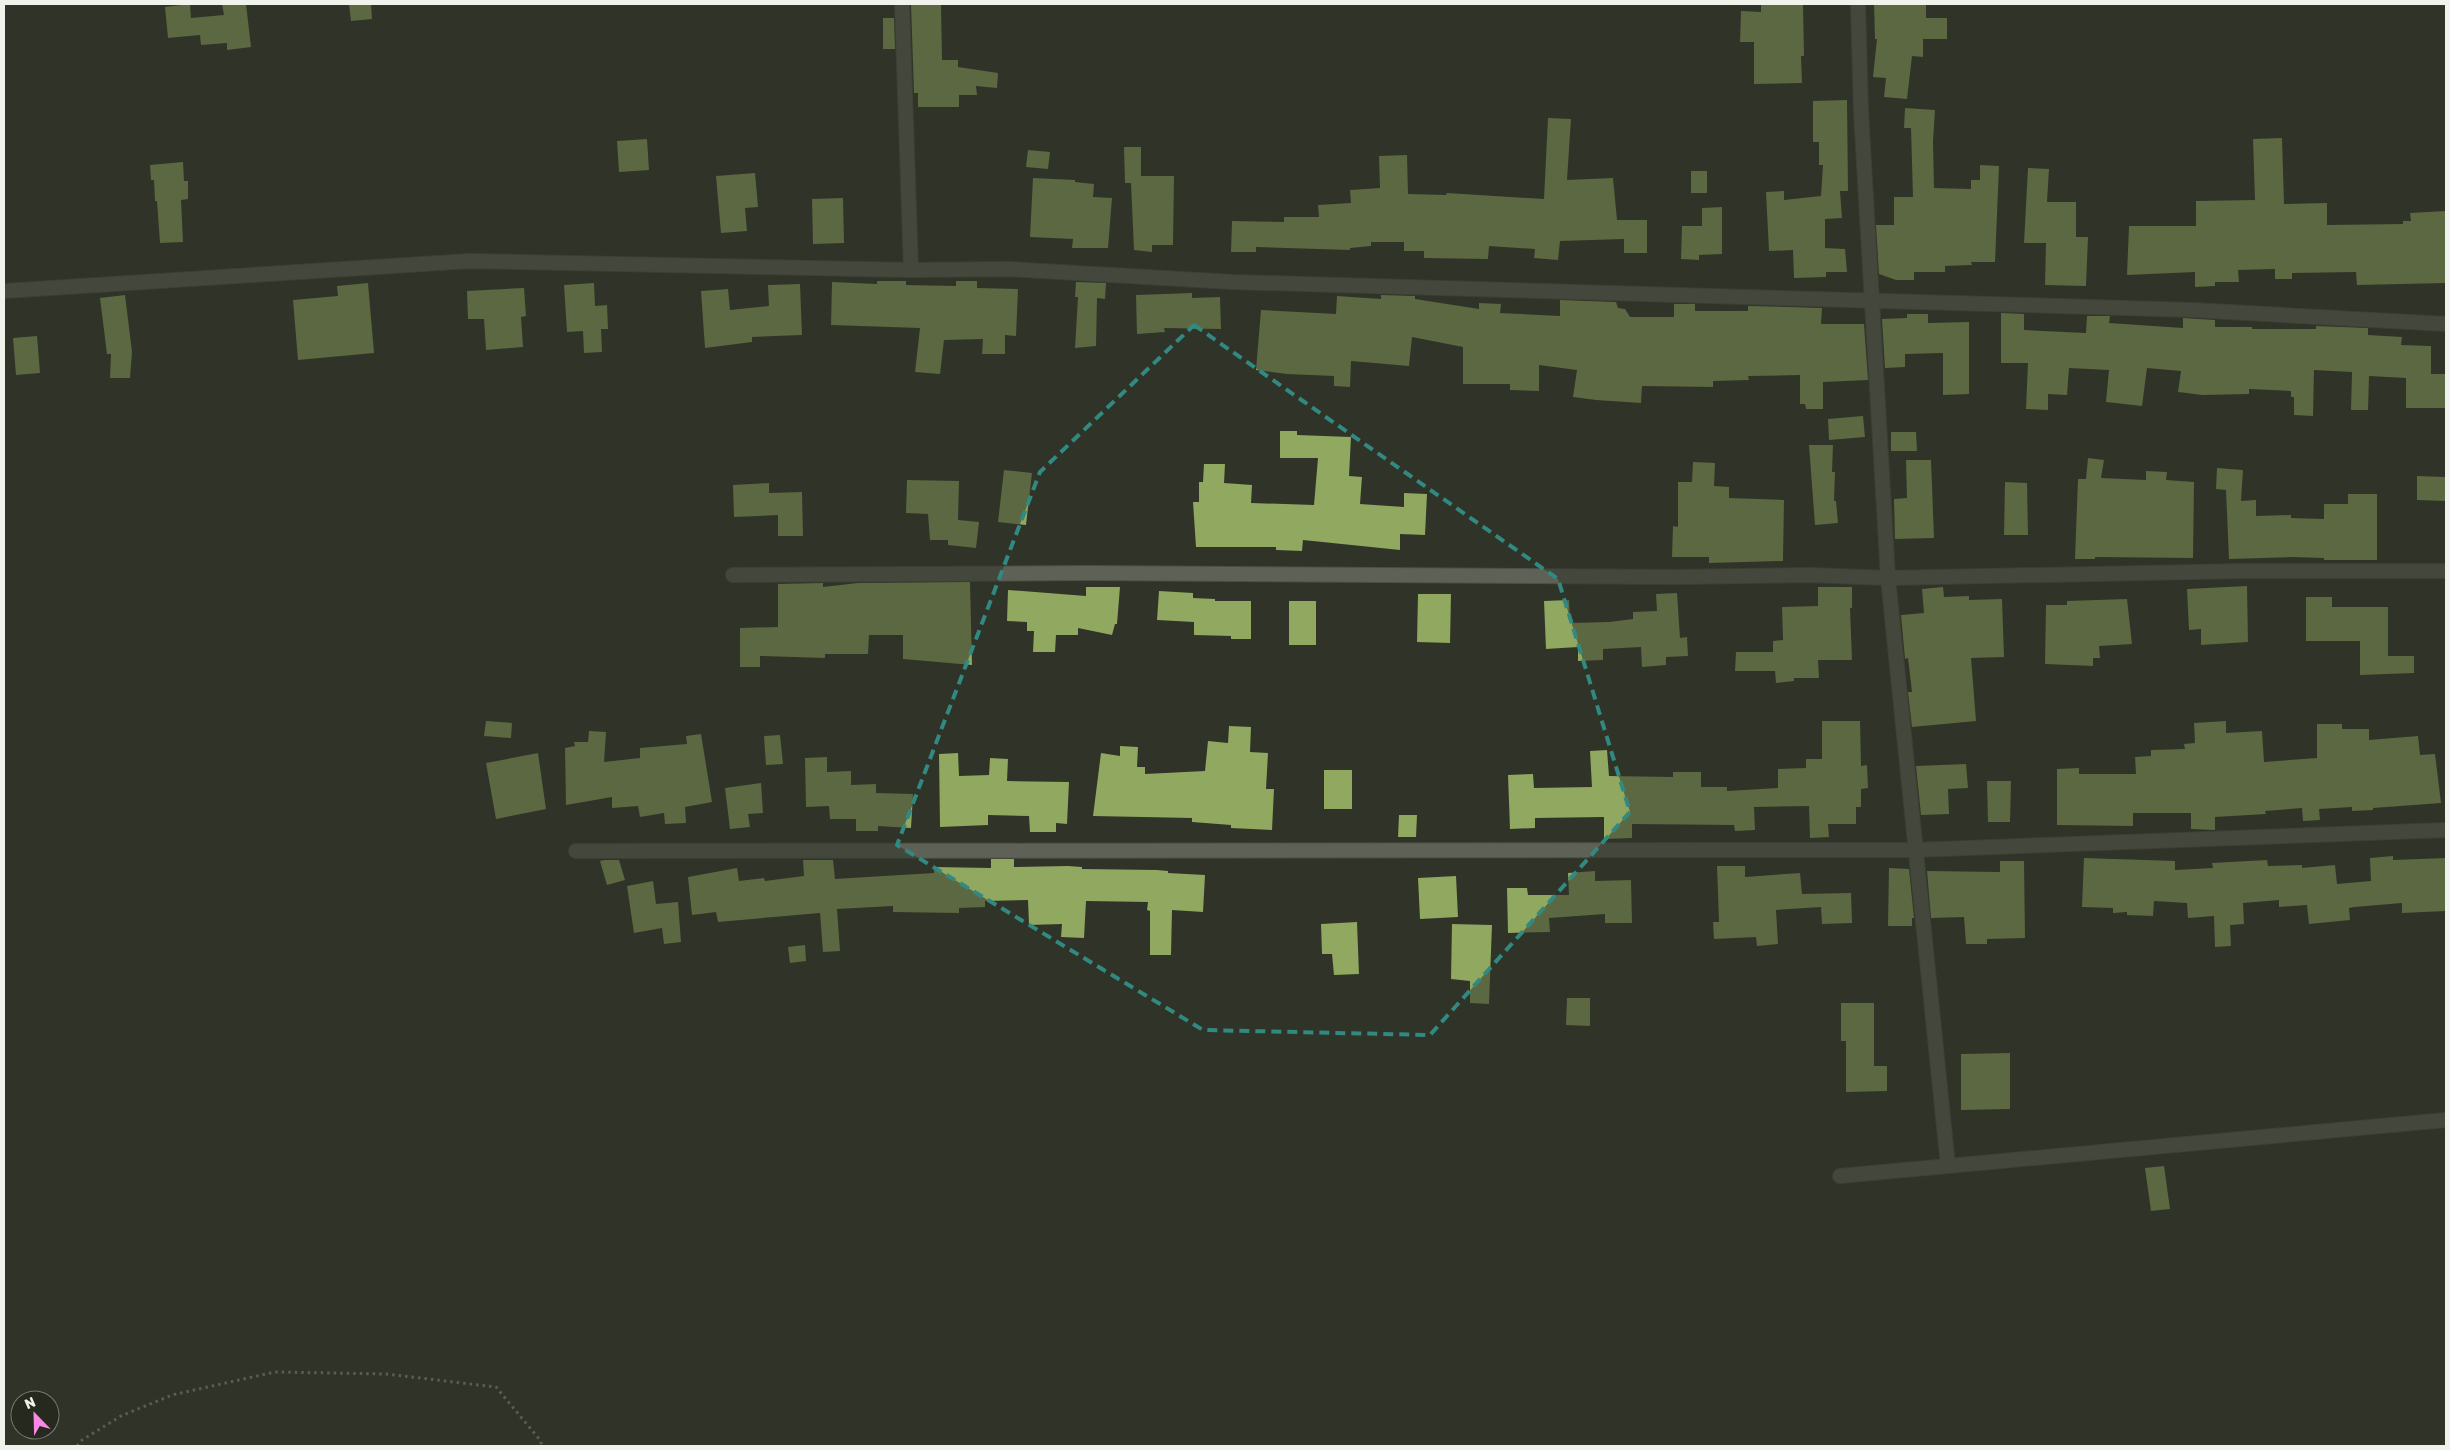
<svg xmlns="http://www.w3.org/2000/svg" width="2450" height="1450" font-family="Rubik,sans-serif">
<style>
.building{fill:#90a85f}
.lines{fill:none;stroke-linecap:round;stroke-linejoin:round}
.minor-casing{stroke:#4b4f45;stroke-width:16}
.path{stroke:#8c9086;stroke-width:3;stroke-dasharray:2.5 4;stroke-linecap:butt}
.minor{stroke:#5e6256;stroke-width:14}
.marked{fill:none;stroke:#318981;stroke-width:4;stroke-dasharray:10 6;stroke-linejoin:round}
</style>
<rect width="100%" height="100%" fill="#2f3328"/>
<path class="building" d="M190,4L191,18L224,15L222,4H246L251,47L227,50V43L201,45L200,35L168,38L165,7Z
M349,4H371L372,19L351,21Z
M911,4H941L942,60H958V67L998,73L997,88L976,86L977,95H959V107H918V93H914Z
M1874,4H1926V18H1947V39H1923V57L1912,56L1907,99L1884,97L1886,78L1873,77L1877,39H1875Z
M1761,5H1803L1804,56H1801L1802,83L1754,84V42H1740L1741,11L1761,12Z
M883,18H894L895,49H883Z
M1847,100L1848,191H1840L1842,218L1825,219V248L1845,249L1847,272H1826V277L1794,278L1793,250L1769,251L1766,192L1784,191V200L1821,196L1823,165H1819V142H1813V101Z
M1905,108L1935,110L1933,141L1934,188L1971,189V180H1980V165L1999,166L1995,262H1971L1972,265L1945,266V272H1914V280H1896L1879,274L1876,225H1894V197H1913L1911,128H1904Z
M1548,118L1571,119L1567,180L1613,178L1617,220H1647V253H1624V239L1560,241L1558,260L1534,258L1535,249L1489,246L1488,259L1424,258V251H1404V242H1371V246L1350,248V250L1256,247V252H1231L1232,221L1284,222V217H1319L1318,205L1351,203L1350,190L1380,188L1379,156L1407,155L1408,194L1446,195L1447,193L1544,199Z
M2282,138L2284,204L2327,203V225L2403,224V221H2411L2410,213L2446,211V283L2357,285L2356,272L2292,273V279H2275V269L2238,270L2239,282H2215V286L2195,287V272L2127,275L2129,226H2196V201L2255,200L2253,139Z
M647,139L649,170L619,172L617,141Z
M1124,147H1141V176H1174L1173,245H1152V252L1134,250L1131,183H1125Z
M1028,150L1050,152L1048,169L1026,167Z
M183,162L184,181H188V199L181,200L183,242L160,243L157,201H155L154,180H151L150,165Z
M2028,168L2049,169L2047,202H2076V237H2088L2086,286L2045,285L2046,243H2024Z
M1691,171H1707V193H1691Z
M755,173L758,207L745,208L747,231L721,233L716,176Z
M1033,178L1075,180V182L1094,184L1093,197L1112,198L1108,248H1072L1073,239L1030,237Z
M843,198L844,243L813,244L812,199Z
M1722,207V254L1699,255V260L1681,259L1682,226H1702V208Z
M877,281H906V285L956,286V281H977V288L1018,289L1016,336L1005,335V354H982L983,339L944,340L940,374L915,372L920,328L831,325L832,282L877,284Z
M1076,282L1106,283L1105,299L1097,298L1096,346L1075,348L1078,297H1075Z
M368,283L374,353L298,360L293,300L338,296L337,286Z
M594,283L595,306L607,305L608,329H601L602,352L584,353L583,331L567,332L564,285Z
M800,284L802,335L752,337V342L705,348L701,291L728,289L730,310L769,306L768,285Z
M524,288L526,316L521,317L523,347L486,350L484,319H468L467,291Z
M1192,293V298L1220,297L1221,329L1164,328L1165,332L1137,334L1136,295Z
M125,295L132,352L130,378H110L111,354H107L100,298Z
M1381,295L1415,296V299L1479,309V303L1501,304L1500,313L1560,316V300L1616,302L1618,308L1625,309L1630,317H1674V304H1695V311H1748V306L1822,308L1821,324H1864L1868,380L1823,382V409H1806L1805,404H1800V375L1748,376L1749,380L1713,381V387L1642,386L1641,403L1596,400L1573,397L1577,370L1539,365V391L1510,390V384H1463V347L1412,337L1409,366L1351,361L1350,387L1334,386V376L1287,374L1256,370L1261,310L1336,314L1337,296L1381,299Z
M2001,313L2024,314V330L2086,333L2087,316H2110L2109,323L2183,328V318L2215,320V327H2252V329H2316V326L2368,328V335L2402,337L2401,345L2431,346V374H2446V408H2406V378L2369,376L2368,410H2351L2352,372L2314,370L2313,416L2294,415V397H2291V391L2249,389V394L2203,395L2178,392L2181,371L2147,368L2142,406L2106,402L2109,370L2069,368L2067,395L2048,394V410L2026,409L2028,363H2001Z
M1907,314H1928V323L1969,322V394L1943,395V353L1905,354V367L1885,368L1882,319L1907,318Z
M37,336L40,373L16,375L13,338Z
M1863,416L1865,437L1829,440L1828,419Z
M1280,431H1297V435L1351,437L1349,476L1362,477L1360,504L1404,507V493L1427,494L1425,535L1400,534V550L1303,540L1302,551L1276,550V547H1196L1193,502H1199V482H1203L1204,464H1225L1224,483L1252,485L1251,503L1314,505L1318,458H1280Z
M1891,432H1916L1917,451H1891Z
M1809,445H1833L1832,472H1835L1834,501H1836L1838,523L1815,525Z
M2088,458L2104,460L2101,478L2146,480V471L2167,472L2166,480L2194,482L2193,558L2095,557V559H2075L2078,479H2086Z
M1906,460H1931L1934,538L1895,539L1894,499L1907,498Z
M1693,462L1715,463L1714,486L1729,487V498L1784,500L1783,561L1709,563V557H1672L1673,526L1678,527V482H1692Z
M2217,468L2243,470L2241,501L2256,500V516L2291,515V518L2324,519V504H2348V494H2377V560H2324V558L2292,557L2229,559L2226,490L2216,489Z
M1004,470L1032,473L1026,525L998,522Z
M2417,476L2446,477V501L2417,500Z
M907,480L959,481L958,520L979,522L976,548L948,545V540H930L928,514L906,513Z
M2005,482L2027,483L2028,535H2004Z
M769,483V493L802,492L803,536H778V515L734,517L733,485Z
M970,582L972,665L903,659V635H869L868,654H825V658L760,656V667H740V628L778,627V584L823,583V587L858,583Z
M2247,586L2248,642L2201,645V629L2189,630L2187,589Z
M1086,587H1120L1117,624H1115L1112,635L1078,628V635H1056L1055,652H1033L1034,631H1027V622L1007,621L1008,590L1086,596Z
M1818,587H1852V608H1850L1852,660H1818L1819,678H1794V681L1776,683L1775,671H1735L1736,652H1773V641L1783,640L1782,607L1818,606Z
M1943,587L1944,597L1969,596V600L2002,599L2004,657L1971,658L1976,721L1912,727L1908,692H1912L1908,658L1905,659L1901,615L1924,613L1922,589Z
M1159,591L1193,593V598L1215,599V601H1251V639H1231V636L1194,635V622L1157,620Z
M1677,593L1680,638L1687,637L1688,656L1666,657V665L1642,667L1641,647L1603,649V660L1578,661V647L1546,649L1544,601L1569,600L1570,623L1609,622L1633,619V612L1657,611L1656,594Z
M1418,594H1451L1450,643L1417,642Z
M2306,597H2332V607H2388V656H2414V673L2360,675V641H2306Z
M2127,599L2132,644L2099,646L2100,658H2093V666L2045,664L2046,605H2067V601Z
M1289,601H1316V645H1289Z
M486,721L512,723L511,738L484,736Z
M1822,721H1860L1861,766L1867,765L1868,788L1861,789V807H1856V824H1828L1829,837L1810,838L1809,806L1754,807L1755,830L1735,831L1734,825L1632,824V838L1604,839V817L1535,818V828L1510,829L1508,775L1533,774L1534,788L1592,787L1590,751L1607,750L1609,776L1673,777V772H1701V787H1727V791L1778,788V769L1806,768V759H1822Z
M2226,721V733L2262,731L2264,762L2317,758V724H2342V729H2369V740L2418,736L2420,755L2435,754L2441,803L2373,808V810L2352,811V807L2319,809L2320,820L2303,821L2302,808L2265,811L2266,814L2215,817V830L2191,829V813H2133V826L2057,825V769L2079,768V774H2136L2135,757L2151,756V750L2185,749L2184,744L2195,743L2194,723Z
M1229,726L1251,727L1250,752L1268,753L1266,789H1274L1272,830L1231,828V825L1192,822V818L1093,816L1101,753L1120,756V746L1138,747L1137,767H1145V774L1205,771L1208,741L1228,743Z
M589,731L606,732L604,762L640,758V748L687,744L686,736L701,734L712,802L685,807L686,823L665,824L664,813L640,817L638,806L612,808V797L566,805L565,748L575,746L574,742H588Z
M780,735L783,764L766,765L764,736Z
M538,753L546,809L496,819L486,763Z
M958,753L959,776L989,775L990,758L1008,759L1007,781L1069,782L1067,824L1056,823V832H1030L1029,816L988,815V825L940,827L939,754Z
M827,757V772L851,771V785L876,784V793L913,794L911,828L878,826V831H856V819H830L829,806L806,807L805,758Z
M1966,764L1968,788L1948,789L1949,814L1921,815L1916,766Z
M1324,770H1352V809H1324Z
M1987,781H2011L2010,822H1988Z
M761,783L763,813L748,814L750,827L730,829L725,788Z
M1399,815H1417L1416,837H1398Z
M2393,856V860L2446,858V911L2402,913V903L2354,907L2349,908L2350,920L2309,924L2307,905L2279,907V900L2243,903L2244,924L2230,925L2231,946L2215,947L2214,916L2188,918L2187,903L2154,901L2153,916L2127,915V912L2113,913V908L2082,907L2084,858L2175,861V870L2213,868L2212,863L2267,860L2268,866L2302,865V868L2335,865L2337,884L2371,881L2370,858Z
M991,859H1014V867L1068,866L1082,867V869L1157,870L1168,871V873L1205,875L1203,912L1172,910L1171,955H1150V911L1147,910L1148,902L1086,901L1084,938L1061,937L1062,924L1029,925L1028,900L985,901V907L959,908V913L893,912V906L837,909L840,951L823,952L820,913L718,922L716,912L692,915L688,877L737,868L739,881L764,878L765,881L804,876L803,860H833L835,879L884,876L934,873V867L991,868Z
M604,860H619L625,880L607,885L600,861Z
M2000,861H2024L2025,938L1987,939V944H1966L1964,917L1931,918L1927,871L2000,872Z
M1717,866H1745V877L1800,873L1802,894L1851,893L1852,923L1822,924L1821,907L1776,910L1778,944L1757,946L1756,937L1714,939L1713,922H1719Z
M1889,868L1909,869L1914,918H1912V926H1888Z
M1595,871V881L1631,880L1632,923H1605V914L1549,918L1550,932L1508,933L1507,888H1527L1528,895H1569L1568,873Z
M1456,876L1458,917L1420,919L1418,878Z
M653,881L656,904L678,902L681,942L664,944L662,928L634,933L627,886Z
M1357,922L1359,974L1334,975L1332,954H1322L1321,924Z
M1452,924L1492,925L1489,1004L1470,1003V981L1451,979Z
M805,945L806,961L790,963L788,947Z
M1567,998H1590V1026L1566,1025Z
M1841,1003H1874V1066H1887V1091L1846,1092V1041H1841Z
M2010,1053V1109L1961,1110V1054Z
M2164,1166L2170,1209L2151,1211L2145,1168Z"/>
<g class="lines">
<defs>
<path id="minor" d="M902,4L911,270
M1858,4L1861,112L1888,578L1948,1166
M4,291L469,261L911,270L1008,269L1233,282L2193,310L2446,324
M733,575L1088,573L1677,577L1810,575L1888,578L2243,571H2446
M576,851L1914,850L2446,830
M1840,1176L2446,1120"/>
</defs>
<use href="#minor" class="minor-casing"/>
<path class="path" d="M77,1446L82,1440L121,1416L172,1395L275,1372L386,1374L496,1387L540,1440L542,1446"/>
<use href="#minor" class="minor"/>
</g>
<path d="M0 0H2450V1450H0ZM1194,325L1558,579L1630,812L1430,1035L1203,1030L897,845L1040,472Z" fill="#2f3328" fill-opacity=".55" fill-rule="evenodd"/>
<path class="marked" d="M1194,325L1558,579L1630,812L1430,1035L1203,1030L897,845L1040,472Z"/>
<rect width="2450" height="1450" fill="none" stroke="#f0f3eb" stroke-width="10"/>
<g transform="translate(35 1415) rotate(337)"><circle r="24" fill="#25291e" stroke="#767a70"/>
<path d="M0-4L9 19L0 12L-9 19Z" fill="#fa87e6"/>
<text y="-8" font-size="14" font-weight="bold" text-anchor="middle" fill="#f0f3eb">N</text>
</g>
</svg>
